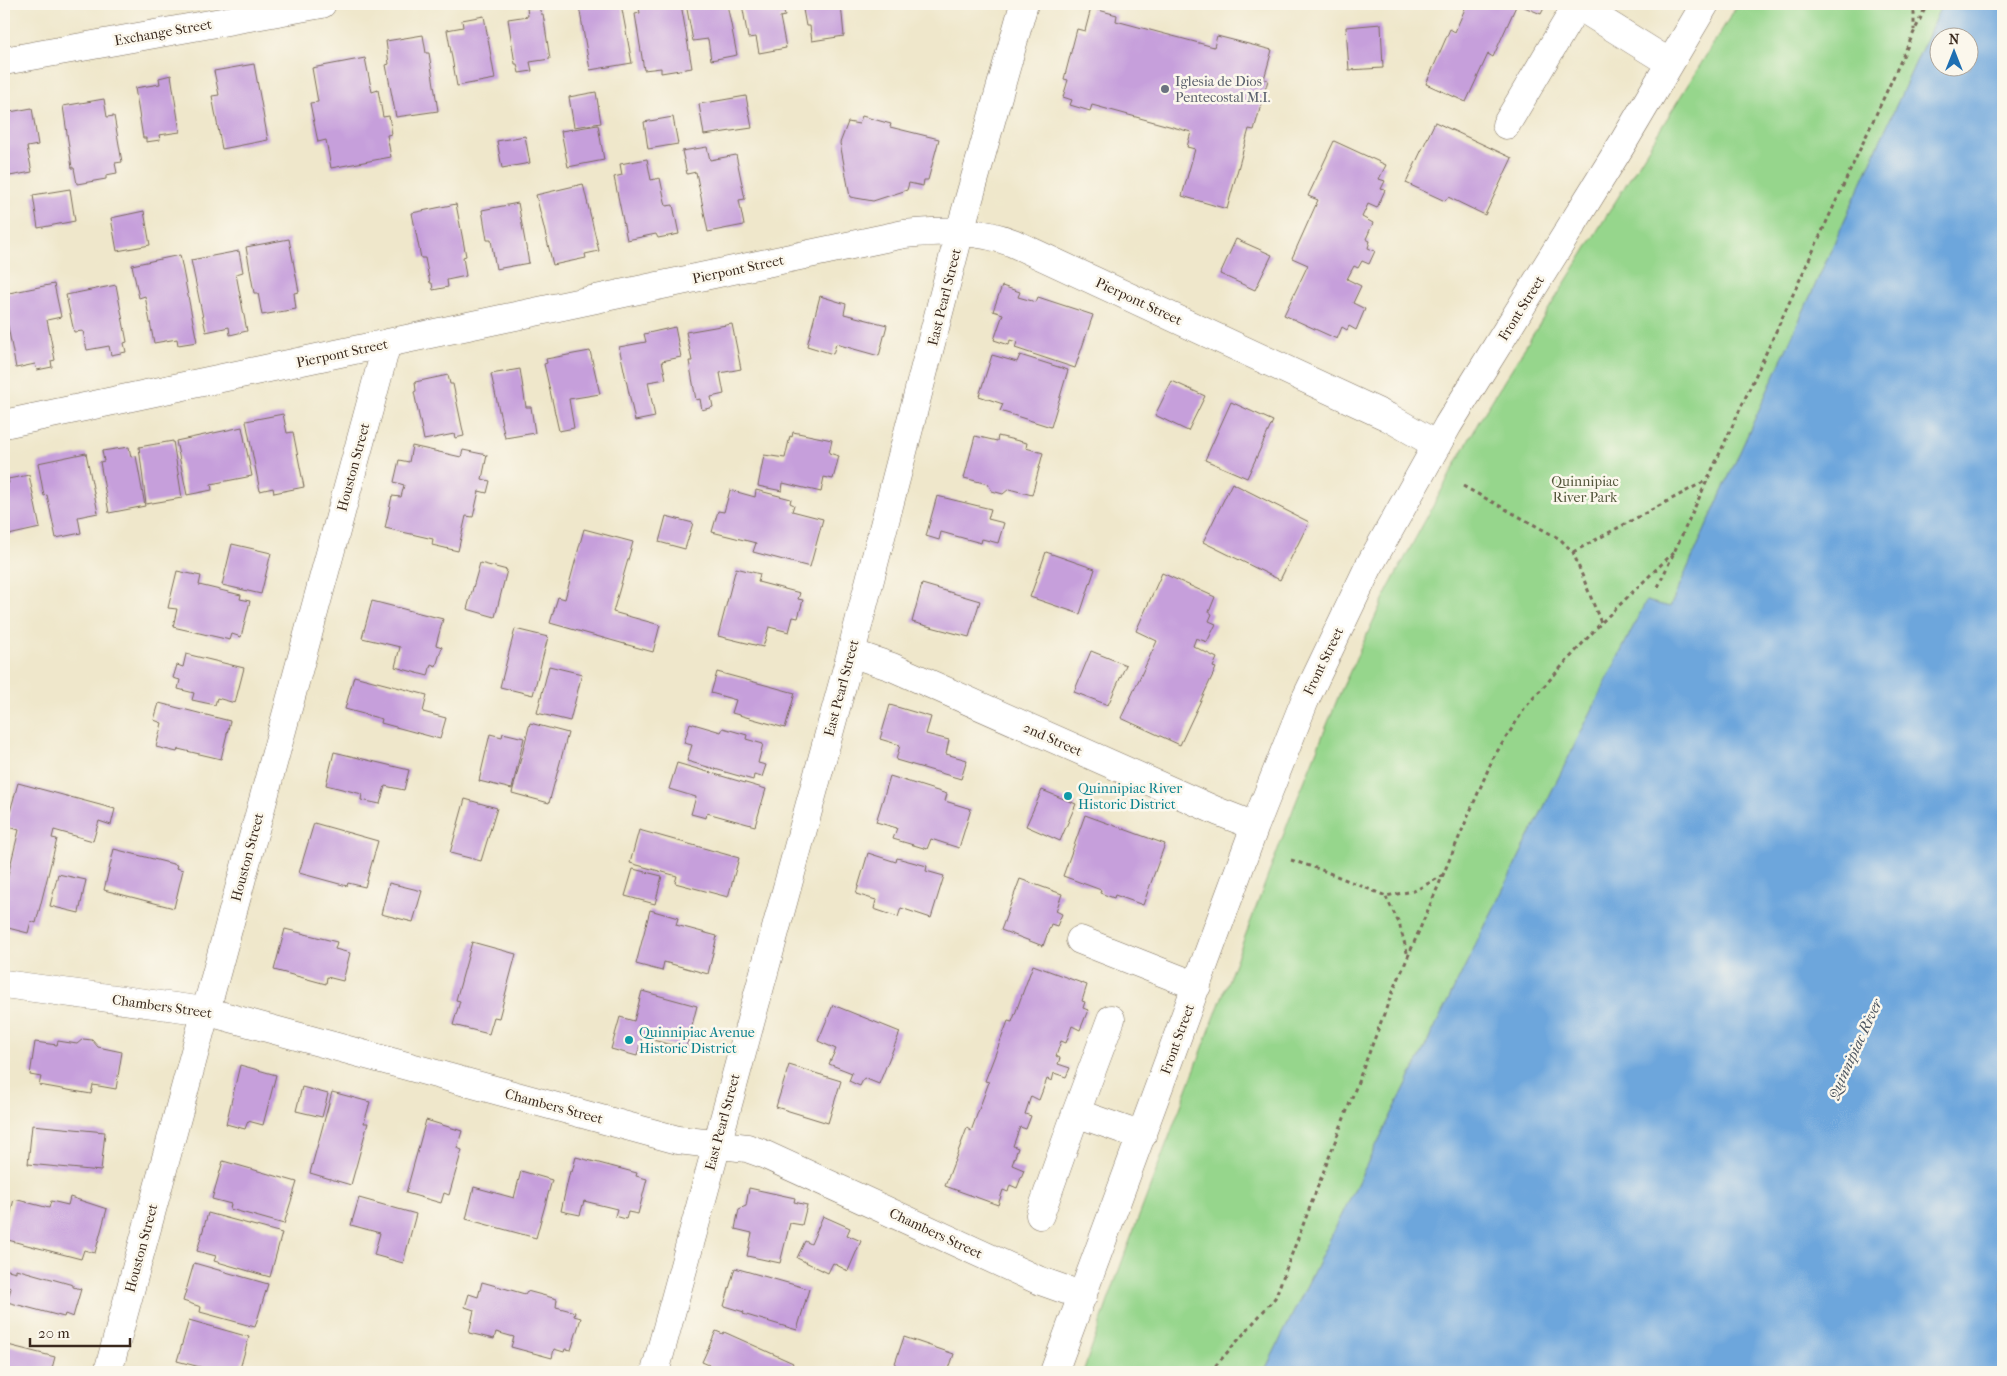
<svg xmlns="http://www.w3.org/2000/svg" width="2007" height="1376" viewBox="0 0 2007 1376" font-family="'IM FELL French Canon',serif">
<rect width="100%" height="100%" fill="#fbf7ec"/>
<filter id="ink" filterUnits="userSpaceOnUse"><feTurbulence type="fractalNoise" baseFrequency=".02" numOctaves="2"/><feDisplacementMap in="SourceGraphic" scale="10" xChannelSelector="R" yChannelSelector="G"/><feConvolveMatrix kernelMatrix="1 2 1 2 8 2 1 2 1" color-interpolation-filters="sRGB"/></filter>
<filter id="wash" filterUnits="userSpaceOnUse"><feTurbulence type="fractalNoise" baseFrequency=".0096" numOctaves="4" result="noise"/><feDisplacementMap in="SourceGraphic" scale="20" xChannelSelector="R" yChannelSelector="G"/><feGaussianBlur stdDeviation="1.12" result="paint"/><feColorMatrix in="noise" values="0 0 0 0 0 0 0 0 0 0 0 0 0 0 0 0 0 1.4 0 .05"/><feComposite in="paint" operator="in"/></filter>
<g filter="url(#wash)">
<rect width="100%" height="100%" fill="#efe7cb"/>
<path fill="#96d68c" stroke="#688055" d="M 1738,4 L 1942,4 L 1670,607 L 1646,601 L 1264,1372 L 1083,1372 L 1124,1256 L 1294,807 L 1339,695 L 1388,589 L 1478,423 Z"/>
<path fill="#6da6dc" stroke="#54687d" fill-rule="evenodd" d="M 1942,4 L 2003,4 L 2003,1372 L 1264,1372 L 1646,601 L 1670,607 ZM 1940,38 L 1970,38 L 1970,68 L 1940,68 Z"/>
<g id="blocks">
<path fill="#c69fdb" d="M 589,4 L 621,4 L 632,63 L 590,70 L 579,6 Z
M 638,4 L 681,4 L 692,68 L 661,73 L 661,68 L 644,70 L 635,14 L 640,13 Z
M 686,4 L 727,4 L 737,55 L 711,60 L 708,39 L 693,41 Z
M 742,4 L 782,4 L 785,16 L 780,17 L 786,48 L 759,53 L 756,37 L 748,38 Z
M 802,4 L 841,4 L 844,36 L 812,41 L 810,26 L 806,26 Z
M 1467,4 L 1546,4 L 1541,14 L 1517,4 L 1493,57 L 1488,54 L 1466,102 L 1426,84 L 1450,29 L 1455,32 Z
M 539,7 L 541,14 L 543,14 L 550,59 L 530,62 L 532,71 L 519,73 L 517,64 L 515,64 L 508,19 L 528,16 L 527,8 Z
M 1091,8 L 1117,15 L 1116,21 L 1214,47 L 1217,36 L 1272,50 L 1264,79 L 1268,80 L 1254,130 L 1249,129 L 1227,209 L 1182,196 L 1195,149 L 1187,147 L 1191,132 L 1092,105 L 1090,111 L 1070,105 L 1072,100 L 1063,97 L 1068,80 L 1064,79 L 1077,29 L 1085,31 Z
M 484,16 L 495,79 L 457,86 L 447,30 L 463,27 L 462,20 Z
M 1381,24 L 1383,68 L 1349,70 L 1346,27 Z
M 423,35 L 426,53 L 429,53 L 438,111 L 396,117 L 386,65 L 389,64 L 386,41 Z
M 365,58 L 372,92 L 378,90 L 383,117 L 389,116 L 392,134 L 387,135 L 391,157 L 331,168 L 326,140 L 318,142 L 310,103 L 318,102 L 312,68 Z
M 254,64 L 268,140 L 222,149 L 212,96 L 219,95 L 214,71 Z
M 171,75 L 180,132 L 159,135 L 160,140 L 146,142 L 146,138 L 143,138 L 135,88 L 160,84 L 159,78 Z
M 596,92 L 601,123 L 574,127 L 569,97 Z
M 746,96 L 752,128 L 704,135 L 699,104 Z
M 104,99 L 107,117 L 114,116 L 122,162 L 115,163 L 117,173 L 106,175 L 106,179 L 77,184 L 74,168 L 72,168 L 63,106 Z
M 32,108 L 38,145 L 27,147 L 32,172 L 4,177 L 4,113 Z
M 862,116 L 891,124 L 890,127 L 939,139 L 928,180 L 924,180 L 923,186 L 909,183 L 907,190 L 873,201 L 850,197 L 840,143 L 848,122 L 859,124 Z
M 673,117 L 678,144 L 648,149 L 644,122 Z
M 1435,122 L 1512,158 L 1485,215 L 1448,197 L 1445,201 L 1406,183 Z
M 598,125 L 604,160 L 568,167 L 561,131 Z
M 525,136 L 530,163 L 502,168 L 497,141 Z
M 1334,141 L 1386,165 L 1379,179 L 1385,181 L 1381,189 L 1385,190 L 1377,208 L 1368,204 L 1362,217 L 1373,223 L 1366,239 L 1370,241 L 1368,248 L 1375,251 L 1369,264 L 1362,261 L 1358,268 L 1354,266 L 1347,279 L 1361,286 L 1353,303 L 1365,309 L 1356,330 L 1349,326 L 1347,330 L 1342,327 L 1337,339 L 1284,315 L 1308,265 L 1292,258 L 1318,200 L 1308,196 Z
M 707,147 L 710,160 L 736,155 L 745,199 L 739,200 L 744,225 L 708,232 L 696,172 L 687,174 L 682,151 Z
M 647,159 L 651,180 L 660,178 L 666,206 L 673,205 L 679,234 L 658,238 L 656,234 L 627,240 L 614,177 L 622,175 L 620,164 Z
M 583,184 L 599,251 L 585,254 L 586,258 L 553,265 L 536,195 Z
M 70,189 L 75,221 L 38,228 L 33,195 Z
M 518,203 L 529,263 L 496,269 L 491,240 L 487,240 L 482,210 Z
M 456,204 L 466,256 L 463,257 L 466,276 L 447,280 L 448,287 L 433,290 L 432,283 L 430,283 L 425,258 L 421,258 L 412,213 Z
M 144,211 L 150,245 L 117,251 L 111,218 Z
M 289,239 L 299,292 L 294,293 L 296,309 L 262,315 L 258,293 L 254,293 L 246,247 Z
M 1236,239 L 1272,255 L 1255,290 L 1220,274 Z
M 239,251 L 243,272 L 236,274 L 247,331 L 230,335 L 229,327 L 206,332 L 191,260 Z
M 180,255 L 197,342 L 178,345 L 177,339 L 154,343 L 145,296 L 139,298 L 132,265 Z
M 54,284 L 61,317 L 47,320 L 55,360 L 51,361 L 52,367 L 37,370 L 35,364 L 16,368 L 4,306 L 4,294 Z
M 116,285 L 127,342 L 124,343 L 126,352 L 111,355 L 109,346 L 87,350 L 83,331 L 74,332 L 66,295 Z
M 1002,286 L 1020,292 L 1018,297 L 1036,302 L 1038,297 L 1093,315 L 1075,368 L 1015,348 L 1017,342 L 1010,340 L 1009,345 L 994,340 L 1003,314 L 993,311 Z
M 820,296 L 846,304 L 844,314 L 887,325 L 879,356 L 836,344 L 833,354 L 807,346 Z
M 732,324 L 741,369 L 720,373 L 724,394 L 711,397 L 713,407 L 702,410 L 700,399 L 696,400 L 689,361 L 692,361 L 686,332 Z
M 675,327 L 681,357 L 662,361 L 666,379 L 648,382 L 655,417 L 635,421 L 619,347 L 646,342 L 644,334 Z
M 590,351 L 600,394 L 569,399 L 574,428 L 559,431 L 544,364 L 547,363 L 546,359 Z
M 992,355 L 1017,362 L 1020,355 L 1068,370 L 1051,427 L 1000,411 L 1003,404 L 979,396 Z
M 520,369 L 526,407 L 531,407 L 535,433 L 505,438 L 491,374 Z
M 448,375 L 450,384 L 453,384 L 464,436 L 455,438 L 454,434 L 424,440 L 414,392 L 416,391 L 415,382 Z
M 1172,381 L 1205,396 L 1188,431 L 1155,415 Z
M 1231,402 L 1273,421 L 1247,478 L 1205,460 Z
M 283,414 L 287,433 L 293,432 L 304,487 L 274,493 L 273,488 L 260,491 L 246,421 Z
M 242,427 L 252,476 L 211,484 L 212,490 L 187,495 L 176,441 Z
M 793,432 L 832,440 L 829,453 L 839,456 L 833,479 L 824,477 L 821,492 L 783,483 L 782,491 L 758,486 L 764,455 L 785,458 L 790,436 L 792,437 Z
M 975,436 L 997,441 L 998,436 L 1027,443 L 1026,448 L 1043,453 L 1032,495 L 1009,489 L 1003,494 L 992,491 L 988,484 L 964,478 Z
M 173,441 L 182,498 L 146,504 L 139,447 Z
M 412,446 L 461,457 L 463,450 L 487,455 L 482,479 L 490,481 L 487,493 L 479,491 L 473,517 L 466,516 L 458,551 L 432,545 L 433,539 L 385,528 L 392,496 L 401,497 L 404,485 L 394,482 L 399,460 L 409,462 Z
M 129,447 L 131,457 L 136,456 L 145,506 L 109,513 L 100,462 L 104,461 L 102,451 Z
M 86,453 L 98,513 L 78,517 L 81,533 L 56,538 L 47,495 L 44,496 L 38,463 Z
M 29,475 L 40,528 L 4,536 L 4,484 L 9,483 L 8,479 Z
M 1232,483 L 1309,522 L 1280,580 L 1203,542 Z
M 730,490 L 755,497 L 756,490 L 791,499 L 790,503 L 794,505 L 792,511 L 823,519 L 810,567 L 753,552 L 756,543 L 712,532 L 718,511 L 724,512 Z
M 937,496 L 991,509 L 988,519 L 1004,523 L 998,543 L 982,539 L 981,543 L 941,532 L 939,540 L 926,536 Z
M 666,516 L 693,523 L 685,549 L 659,542 Z
M 584,529 L 633,542 L 613,612 L 660,625 L 653,652 L 550,623 L 558,597 L 565,599 Z
M 232,544 L 271,553 L 261,594 L 222,585 Z
M 1046,552 L 1095,569 L 1080,614 L 1030,597 Z
M 480,563 L 507,570 L 495,617 L 467,609 Z
M 736,568 L 760,574 L 758,582 L 800,593 L 798,599 L 803,600 L 798,618 L 793,617 L 789,632 L 769,627 L 763,647 L 718,636 Z
M 177,571 L 201,576 L 199,585 L 241,595 L 240,599 L 250,601 L 241,637 L 232,634 L 230,640 L 173,627 L 177,609 L 168,608 Z
M 1162,573 L 1215,597 L 1209,612 L 1212,614 L 1209,621 L 1216,624 L 1207,642 L 1196,638 L 1193,646 L 1217,658 L 1213,667 L 1216,668 L 1180,745 L 1121,718 L 1157,641 L 1136,631 Z
M 922,584 L 980,601 L 969,637 L 912,622 Z
M 372,601 L 443,619 L 436,645 L 442,647 L 436,666 L 431,664 L 428,676 L 395,667 L 400,647 L 362,638 Z
M 515,629 L 548,637 L 533,695 L 500,687 Z
M 1091,651 L 1126,665 L 1108,705 L 1074,692 Z
M 186,654 L 244,668 L 235,703 L 217,698 L 215,705 L 192,700 L 194,693 L 178,689 L 180,680 L 173,678 L 177,665 L 183,667 Z
M 549,666 L 582,674 L 570,721 L 537,713 Z
M 717,672 L 795,693 L 785,728 L 732,713 L 736,700 L 711,693 Z
M 354,676 L 427,695 L 423,712 L 446,718 L 440,739 L 381,723 L 382,719 L 345,709 Z
M 159,703 L 230,721 L 221,759 L 178,749 L 177,752 L 156,747 L 162,723 L 154,720 Z
M 890,705 L 931,717 L 926,734 L 949,740 L 946,754 L 967,760 L 961,779 L 896,760 L 900,745 L 880,739 Z
M 530,723 L 568,733 L 549,803 L 512,793 Z
M 690,723 L 721,732 L 723,728 L 747,735 L 746,739 L 763,744 L 758,763 L 766,765 L 762,777 L 754,775 L 753,780 L 687,761 L 692,745 L 684,743 Z
M 503,733 L 524,738 L 512,789 L 479,781 L 490,734 L 502,737 Z
M 334,752 L 409,770 L 404,790 L 385,786 L 380,804 L 361,800 L 362,794 L 326,785 Z
M 677,763 L 766,789 L 755,826 L 707,813 L 706,818 L 691,814 L 696,797 L 669,789 Z
M 890,776 L 947,794 L 945,801 L 971,809 L 959,848 L 931,839 L 927,849 L 893,839 L 897,828 L 876,822 Z
M 18,783 L 115,809 L 111,825 L 99,821 L 93,841 L 54,830 L 52,838 L 57,839 L 36,923 L 31,921 L 28,933 L 4,927 L 4,891 L 19,830 L 6,826 Z
M 1042,790 L 1076,804 L 1060,841 L 1026,826 Z
M 465,799 L 497,808 L 481,861 L 450,853 Z
M 1085,815 L 1165,844 L 1143,905 L 1115,895 L 1114,898 L 1100,893 L 1101,890 L 1063,876 Z
M 314,823 L 378,841 L 365,887 L 348,883 L 347,886 L 299,873 Z
M 639,830 L 739,858 L 728,897 L 675,883 L 677,876 L 630,863 Z
M 114,849 L 177,865 L 176,868 L 183,870 L 174,908 L 104,890 Z
M 868,853 L 896,862 L 897,858 L 927,866 L 926,871 L 944,876 L 931,918 L 901,908 L 898,917 L 874,909 L 876,900 L 856,894 Z
M 633,869 L 662,876 L 655,904 L 625,896 Z
M 58,874 L 86,880 L 79,913 L 50,906 Z
M 1020,879 L 1062,894 L 1056,911 L 1062,914 L 1057,926 L 1051,924 L 1043,946 L 1001,930 Z
M 389,883 L 422,891 L 413,922 L 381,914 Z
M 650,910 L 678,918 L 676,925 L 717,936 L 708,974 L 664,962 L 662,971 L 636,964 Z
M 285,929 L 337,942 L 335,949 L 350,953 L 343,981 L 327,977 L 326,984 L 274,970 Z
M 472,942 L 516,954 L 499,1018 L 494,1017 L 489,1034 L 453,1025 L 460,1001 L 456,1000 Z
M 1033,965 L 1087,985 L 1082,1001 L 1085,1002 L 1083,1008 L 1088,1010 L 1080,1030 L 1072,1026 L 1066,1043 L 1061,1041 L 1056,1056 L 1060,1058 L 1058,1064 L 1070,1068 L 1066,1077 L 1054,1073 L 1052,1081 L 1047,1079 L 1039,1100 L 1031,1096 L 1025,1114 L 1031,1116 L 1026,1129 L 1020,1127 L 1013,1146 L 1018,1148 L 1012,1165 L 1024,1170 L 1017,1188 L 1010,1185 L 1008,1192 L 1003,1190 L 998,1205 L 945,1186 L 967,1128 L 971,1131 L 989,1082 L 985,1081 L 1008,1021 L 1012,1022 Z
M 642,991 L 697,1006 L 686,1049 L 642,1037 L 637,1056 L 611,1049 L 620,1017 L 634,1021 Z
M 833,1005 L 900,1032 L 879,1084 L 864,1078 L 860,1086 L 849,1081 L 852,1073 L 829,1064 L 836,1049 L 818,1041 Z
M 83,1039 L 92,1040 L 98,1047 L 122,1052 L 116,1089 L 93,1085 L 91,1094 L 39,1085 L 41,1077 L 30,1075 L 35,1042 L 57,1045 L 58,1041 L 77,1044 Z
M 240,1065 L 276,1075 L 263,1125 L 248,1121 L 245,1129 L 226,1124 Z
M 789,1065 L 841,1081 L 828,1123 L 776,1107 Z
M 302,1087 L 328,1094 L 322,1117 L 296,1111 Z
M 332,1092 L 370,1102 L 364,1123 L 368,1123 L 351,1185 L 310,1173 Z
M 426,1120 L 462,1131 L 457,1148 L 462,1150 L 449,1195 L 444,1193 L 441,1203 L 406,1193 Z
M 32,1125 L 105,1132 L 101,1171 L 28,1164 Z
M 576,1157 L 637,1173 L 636,1176 L 647,1179 L 638,1214 L 628,1212 L 626,1219 L 615,1216 L 617,1209 L 584,1201 L 580,1215 L 561,1211 L 570,1171 L 572,1172 Z
M 223,1161 L 297,1182 L 284,1224 L 230,1209 L 231,1204 L 212,1199 Z
M 521,1171 L 552,1180 L 536,1238 L 466,1219 L 474,1187 L 514,1198 Z
M 749,1188 L 795,1198 L 794,1202 L 807,1205 L 802,1225 L 790,1223 L 780,1263 L 747,1256 L 752,1233 L 735,1229 L 739,1209 L 746,1206 Z
M 70,1197 L 107,1209 L 95,1253 L 84,1250 L 81,1259 L 4,1239 L 14,1199 L 49,1208 L 51,1201 L 68,1205 Z
M 359,1198 L 416,1214 L 403,1263 L 374,1255 L 380,1233 L 351,1225 Z
M 208,1213 L 282,1233 L 270,1277 L 214,1261 L 216,1256 L 197,1251 Z
M 823,1216 L 850,1228 L 847,1235 L 861,1241 L 848,1271 L 833,1263 L 828,1273 L 797,1258 L 805,1241 L 811,1244 Z
M 194,1263 L 268,1284 L 255,1327 L 200,1312 L 201,1307 L 183,1301 Z
M 735,1268 L 809,1289 L 797,1330 L 743,1314 L 744,1312 L 724,1306 Z
M 4,1269 L 16,1272 L 16,1269 L 73,1285 L 73,1287 L 81,1289 L 73,1317 L 65,1314 L 64,1317 L 7,1302 L 11,1288 L 4,1286 Z
M 482,1282 L 525,1294 L 527,1291 L 557,1299 L 556,1307 L 575,1312 L 574,1316 L 581,1318 L 571,1350 L 565,1349 L 564,1352 L 554,1349 L 552,1358 L 511,1347 L 514,1337 L 496,1332 L 494,1339 L 469,1333 L 474,1310 L 465,1307 L 469,1294 L 478,1297 Z
M 189,1320 L 249,1337 L 239,1372 L 219,1372 L 177,1361 Z
M 716,1331 L 723,1334 L 724,1332 L 793,1363 L 789,1372 L 719,1372 L 708,1367 L 709,1365 L 702,1362 Z
M 904,1337 L 954,1354 L 948,1372 L 892,1372 Z
M 4,1344 L 55,1357 L 51,1372 L 4,1372 Z"/>
</g>
</g>
<g filter="url(#ink)">
<use href="#blocks" fill-opacity="0" stroke="#7a6c5b" stroke-width="1"/>
<g fill="none" stroke-linecap="round" stroke-linejoin="round">
<defs>
<path id="minor" d="M 4,61 L 322,4
M 1506,125 L 1577,5 L 1670,63
M 4,424 L 904,234 C 941,230 978,229 1013,243 L 1388,417 L 1437,445
M 851,653 L 892,667 L 1219,812 L 1255,826
M 1080,940 L 1197,986
M 4,984 L 205,1011 L 678,1140 L 747,1148 L 761,1153 L 1038,1280 L 1083,1296
M 1076,1113 L 1142,1136
M 1040,1215 L 1076,1113 L 1111,1019
M 108,1372 L 387,343
M 655,1372 L 851,653 L 960,231 L 1024,4
M 1054,1372 L 1255,826 L 1305,700 L 1368,568 L 1448,425 L 1624,141 L 1705,4"/>
</defs>
<use href="#minor" stroke="#7a6c5b" stroke-width="29"/>
<path stroke="#7a6c5b" stroke-width="3" stroke-dasharray="4 4" stroke-linecap="butt" d="M 1912,4 L 1914,11 L 1914,30
M 1463,486 L 1560,539 L 1573,552 L 1601,623
M 1573,552 L 1707,480
M 1658,587 L 1927,4
M 1291,860 L 1319,869 L 1386,896 L 1414,891 L 1442,876
M 1386,897 L 1399,923 L 1408,956
M 1210,1372 L 1275,1298 L 1389,1001 L 1493,758 L 1527,705 L 1601,623 L 1675,551"/>
<use href="#minor" stroke="#fff" stroke-width="28"/>
</g>
</g>
<circle fill="#6b7280" stroke="#fbf7ec" stroke-width="2" cx="1165" cy="89" r="5"/>
<g fill="#0f9aa8" stroke="#fbf7ec" stroke-width="2">
<circle cx="1068" cy="796" r="5"/>
<circle cx="629" cy="1040" r="5"/>
</g>
<g text-anchor="middle" stroke-width="5" stroke-linejoin="round" paint-order="stroke">
<g font-size="14" fill="#3b2a1e" stroke="#fbf7ec">
<text transform="translate(163 32) rotate(-10)" y="5">Exchange Street</text>
<text transform="translate(738 269) rotate(-12)" y="5">Pierpont Street</text>
<text transform="translate(944 297) rotate(-76)" y="5">East Pearl Street</text>
<text transform="translate(1139 301) rotate(25)" y="5">Pierpont Street</text>
<text transform="translate(1521 308) rotate(-58)" y="5">Front Street</text>
<text transform="translate(342 353) rotate(-12)" y="5">Pierpont Street</text>
<text transform="translate(353 467) rotate(-75)" y="5">Houston Street</text>
<text transform="translate(1323 661) rotate(-64)" y="5">Front Street</text>
<text transform="translate(841 688) rotate(-75)" y="5">East Pearl Street</text>
<text transform="translate(1053 739) rotate(24)" y="5">2nd Street</text>
<text transform="translate(247 857) rotate(-75)" y="5">Houston Street</text>
<text transform="translate(162 1006) rotate(8)" y="5">Chambers Street</text>
<text transform="translate(1177 1039) rotate(-70)" y="5">Front Street</text>
<text transform="translate(554 1106) rotate(15)" y="5">Chambers Street</text>
<text transform="translate(722 1122) rotate(-75)" y="5">East Pearl Street</text>
<text transform="translate(936 1233) rotate(25)" y="5">Chambers Street</text>
<text transform="translate(141 1248) rotate(-75)" y="5">Houston Street</text>
</g>
<g font-size="14" fill="#5b616d" stroke="#fbf7ec" text-anchor="start">
<text x="1175" y="86">Iglesia de Dios<tspan x="1175" dy="16">Pentecostal M.I.</tspan></text>
</g>
<g font-size="14" fill="#52553a" stroke="#fbf7ec">
<text x="1585" y="486">Quinnipiac<tspan x="1585" dy="16">River Park</tspan></text>
</g>
<g font-size="14" fill="#0d838f" stroke="#fbf7ec" text-anchor="start">
<text x="1078" y="793">Quinnipiac River<tspan x="1078" dy="16">Historic District</tspan></text>
<text x="639" y="1037">Quinnipiac Avenue<tspan x="639" dy="16">Historic District</tspan></text>
</g>
<g font-size="15" font-style="italic" fill="#4c5560" stroke="#fbf7ec">
<text transform="translate(1855 1049) rotate(-65)" y="5">Quinnipiac River</text>
</g>
</g>
<rect width="2007" height="1376" fill="none" stroke="#fbf7ec" stroke-width="20"/>
<g transform="translate(1954 52)"><circle r="24" fill="#fbf7ec" stroke="#aea59a"/>
<path d="M0-4L9 19L0 12L-9 19Z" fill="#1f6fb2"/>
<text y="-8" font-size="14" font-weight="bold" text-anchor="middle" fill="#3b2a1e">N</text>
</g>
<path d="M30 1338v8h100v-8" fill="none" stroke="#3b2a1e" stroke-width="2.5"/>
<text x="38" y="1338" font-size="15" fill="#3b2a1e" stroke="#fbf7ec" stroke-width="4" paint-order="stroke">20 m</text>
</svg>
